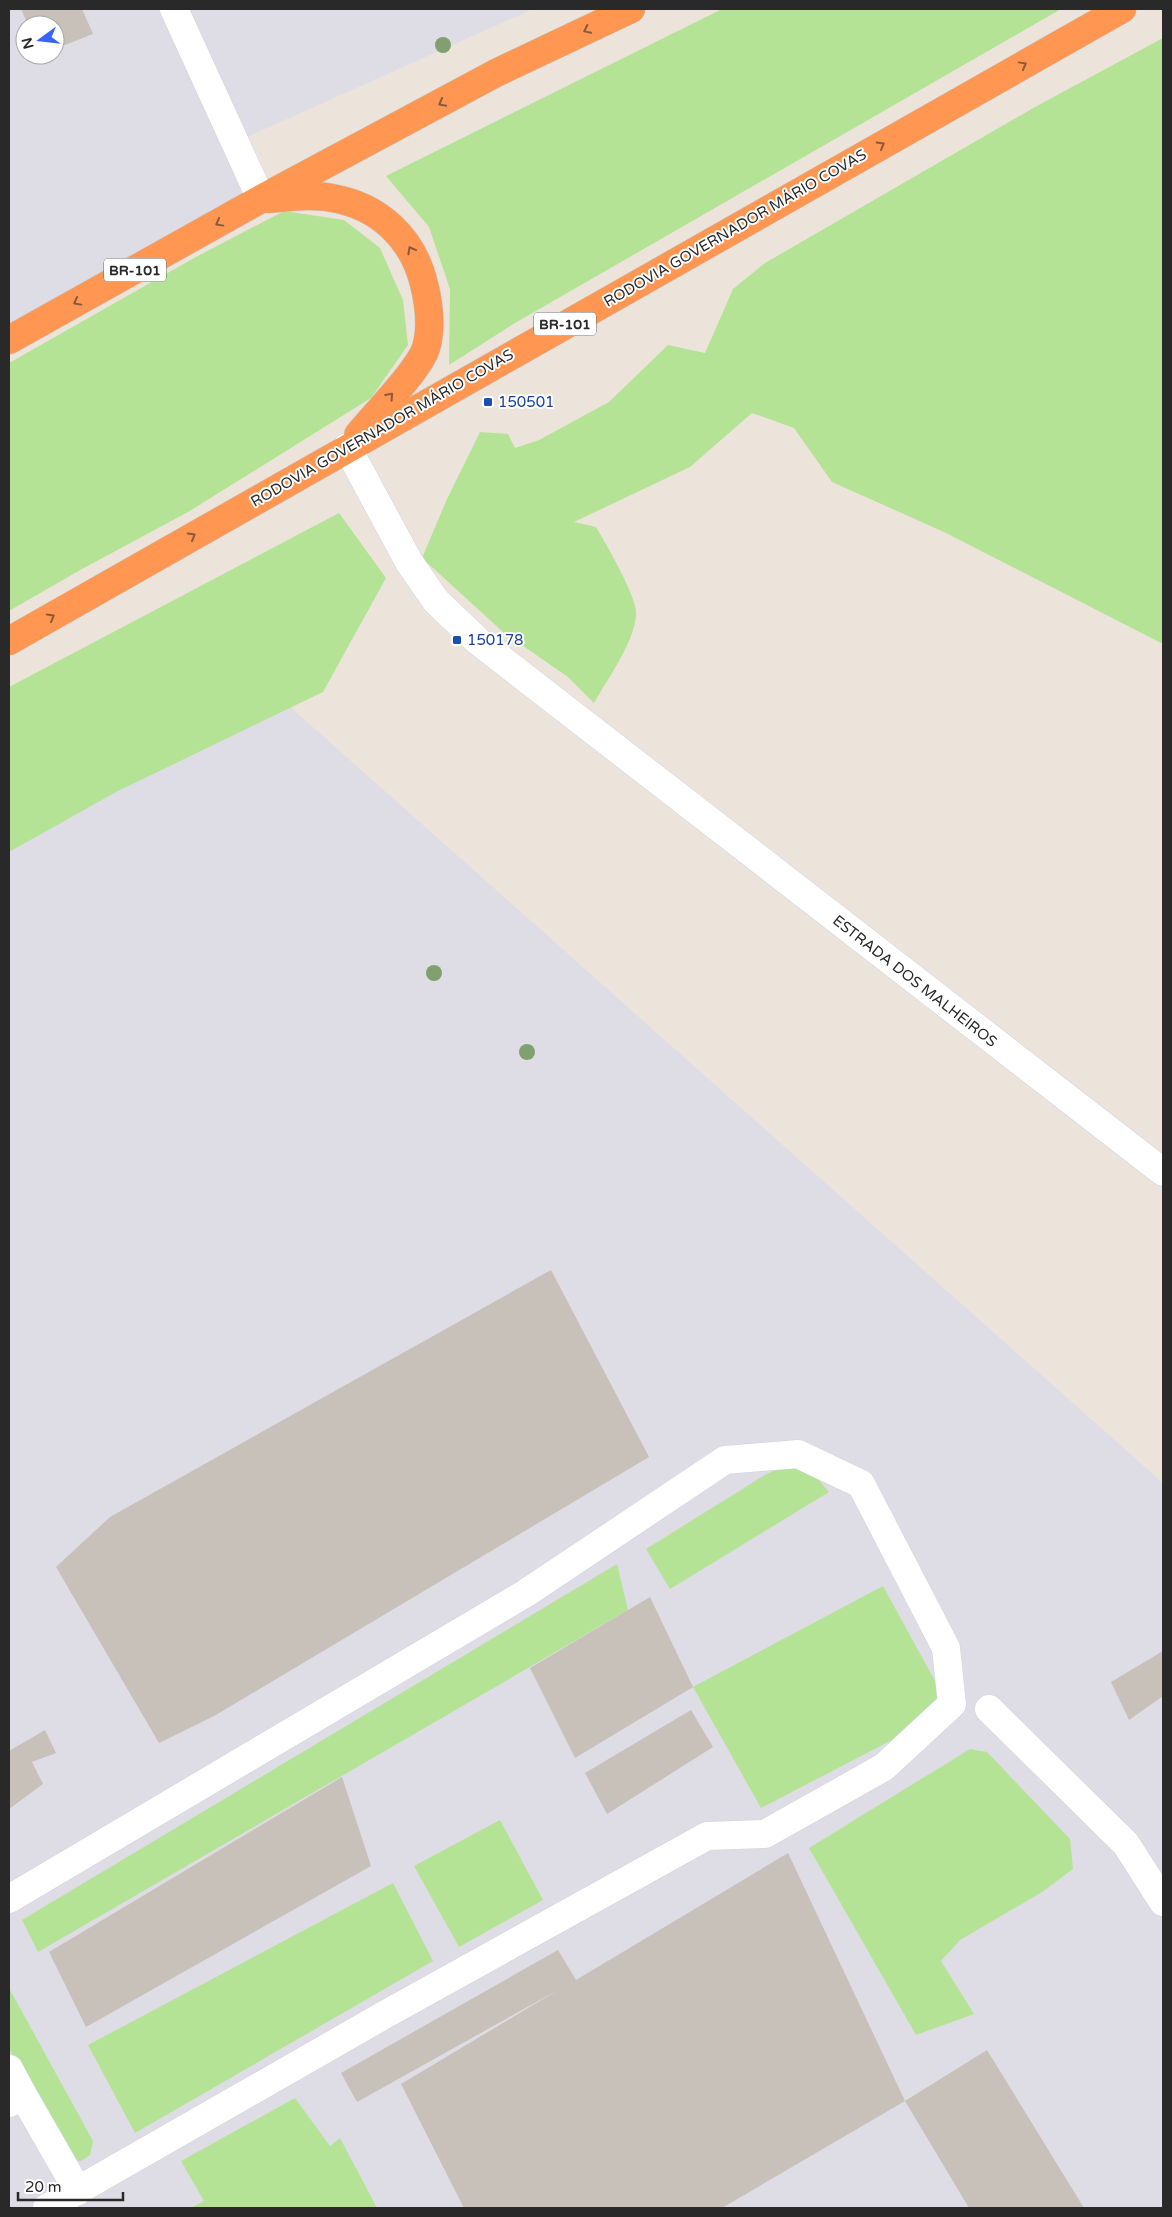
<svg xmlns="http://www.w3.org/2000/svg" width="1172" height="2217" viewBox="0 0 1172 2217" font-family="'Varela Round',sans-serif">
<rect width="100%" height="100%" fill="#ece4db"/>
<path fill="#dedce4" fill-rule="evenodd" d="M 9,9 L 164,9 L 244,198 L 9,332 ZM 25,25 L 55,25 L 55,55 L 25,55 Z
M 190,9 L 533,9 L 247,137 Z
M 215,640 L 1163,1483 L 1163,2208 L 9,2208 L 9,755 Z"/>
<path fill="#b4e396" d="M 722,9 L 1061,9 L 515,323 L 449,365 L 450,289 L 429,227 L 386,176 Z
M 1163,38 L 1163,642 L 1161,643 L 944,532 L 832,482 L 794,428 L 752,413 L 690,467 L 574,522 L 596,527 C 606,544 638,598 636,615 C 635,641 607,680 594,703 L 568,677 L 503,632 L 422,558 L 447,499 L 480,432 L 508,434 L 515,448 L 539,440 L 609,402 L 668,345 L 705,353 L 733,289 L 765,263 L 1035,107 Z
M 284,211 L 344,220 L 380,248 L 403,300 L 408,345 L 371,398 L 188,512 L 82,569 L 9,611 L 9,363 L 194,258 Z
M 339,513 L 386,578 L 323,692 L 116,792 L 9,852 L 9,687 Z
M 787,1464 L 812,1472 L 829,1492 L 670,1589 L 646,1549 L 765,1475 Z
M 617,1564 L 628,1610 L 38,1952 L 22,1920 Z
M 883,1586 L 935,1681 L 940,1715 L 761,1808 L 693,1687 Z
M 970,1749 L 987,1752 L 1070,1839 L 1073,1869 L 1042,1892 L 960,1940 L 941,1961 L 974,2014 L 916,2035 L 809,1848 Z
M 500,1820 L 543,1900 L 459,1947 L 414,1866 Z
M 393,1883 L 433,1961 L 135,2133 L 88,2045 Z
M 9,1988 L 93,2141 L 90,2155 L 81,2161 L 67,2159 L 9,2048 Z
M 295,2098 L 330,2146 L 340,2138 L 377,2208 L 191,2208 L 204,2201 L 181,2161 Z"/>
<path fill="#c7c1ba" d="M 21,9 L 82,9 L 93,34 L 55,49 L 55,25 L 28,25 Z
M 551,1270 L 649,1457 L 214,1716 L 159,1743 L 56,1567 L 110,1517 Z
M 650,1597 L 693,1687 L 575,1758 L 530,1668 Z
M 1163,1651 L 1163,1696 L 1129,1720 L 1111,1682 Z
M 691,1710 L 713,1747 L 607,1814 L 585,1773 Z
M 45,1730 L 56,1753 L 32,1762 L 43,1784 L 9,1809 L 9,1751 Z
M 342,1777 L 371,1866 L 86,2027 L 49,1952 Z
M 788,1853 L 905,2101 L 722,2208 L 464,2208 L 401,2084 L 558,1990 L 357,2102 L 341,2073 L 558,1950 L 576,1980 Z
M 987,2050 L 1084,2208 L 969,2208 L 905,2101 Z"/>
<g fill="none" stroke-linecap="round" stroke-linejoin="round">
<defs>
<path id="minor" d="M 174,9 L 261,199
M 347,447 L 409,562 L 436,601 L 479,642 L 1163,1172
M 989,1709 L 1126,1844 L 1163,1902
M 9,1899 L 526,1593 L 725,1460 L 798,1454 L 861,1484 L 946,1648 L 952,1704 L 884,1767 L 765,1834 L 707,1836 L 386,2014 L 47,2208
M 9,2069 L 23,2095 L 9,2103
M 23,2095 L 78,2191"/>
<path id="highway" d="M 268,199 C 288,197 312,194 332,198 C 379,206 413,238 424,284 C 429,304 432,327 426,348 C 419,370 375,414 358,435
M 9,340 L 261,199 L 496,73 L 631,9
M 9,641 L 1122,9"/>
</defs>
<use href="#minor" stroke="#d0d4e2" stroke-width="29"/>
<use href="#highway" stroke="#c7c7c7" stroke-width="29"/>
<use href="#minor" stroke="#fff" stroke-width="28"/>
<use href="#highway" stroke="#ff9652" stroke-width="28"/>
</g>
<g fill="#829f70">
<circle cx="443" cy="45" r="8"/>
<circle cx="434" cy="973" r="8"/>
<circle cx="527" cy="1052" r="8"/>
</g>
<defs><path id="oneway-chevron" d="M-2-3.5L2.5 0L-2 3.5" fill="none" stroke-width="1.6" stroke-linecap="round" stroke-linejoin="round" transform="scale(1.25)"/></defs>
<g stroke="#895a3b">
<use href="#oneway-chevron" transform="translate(587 30) rotate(154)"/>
<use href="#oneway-chevron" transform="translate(1023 65) rotate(-29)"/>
<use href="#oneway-chevron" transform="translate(442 103) rotate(152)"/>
<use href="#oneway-chevron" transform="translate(881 145) rotate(-30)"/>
<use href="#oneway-chevron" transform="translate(219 223) rotate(151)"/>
<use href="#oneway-chevron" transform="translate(411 250) rotate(-119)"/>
<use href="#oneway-chevron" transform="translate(77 302) rotate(151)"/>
<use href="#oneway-chevron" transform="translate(390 396) rotate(-48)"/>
<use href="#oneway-chevron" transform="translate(192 536) rotate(-30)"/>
<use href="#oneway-chevron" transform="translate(51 617) rotate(-30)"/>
</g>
<g fill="#1a4fb4" stroke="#fff" stroke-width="2">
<rect x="483" y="397" width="10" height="10" rx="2.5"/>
<rect x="452" y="635" width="10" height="10" rx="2.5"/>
</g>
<g text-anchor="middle" stroke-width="4" stroke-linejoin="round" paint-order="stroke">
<g fill="#fff" stroke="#696969" stroke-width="1">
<rect x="104" y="258.5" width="62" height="23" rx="4"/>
<rect x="534" y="312.5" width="62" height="23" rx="4"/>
</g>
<g font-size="14" font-weight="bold" fill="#292929">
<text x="135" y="275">BR-101</text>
<text x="565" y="329">BR-101</text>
</g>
<g font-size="15" fill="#292929" stroke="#fff">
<text transform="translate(735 228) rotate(-30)" y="5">RODOVIA GOVERNADOR MÁRIO COVAS</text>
<text transform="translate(382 428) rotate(-30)" y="5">RODOVIA GOVERNADOR MÁRIO COVAS</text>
<text transform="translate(915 981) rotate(38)" y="5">ESTRADA DOS MALHEIROS</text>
</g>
<g font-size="15" fill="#164399" stroke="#fff" text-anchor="start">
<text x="498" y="407">150501</text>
<text x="467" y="645">150178</text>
</g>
</g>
<rect width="1172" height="2217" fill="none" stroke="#292929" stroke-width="20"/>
<g transform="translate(40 40) rotate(255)"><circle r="24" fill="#ffffff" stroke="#a9a9a9"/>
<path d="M0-4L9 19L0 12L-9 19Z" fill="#3864fc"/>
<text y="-8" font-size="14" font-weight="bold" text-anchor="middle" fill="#292929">N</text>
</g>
<path d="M18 2192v8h105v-8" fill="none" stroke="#292929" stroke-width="2.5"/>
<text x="25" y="2192" font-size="15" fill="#292929" stroke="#ffffff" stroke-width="4" paint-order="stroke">20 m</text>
</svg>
